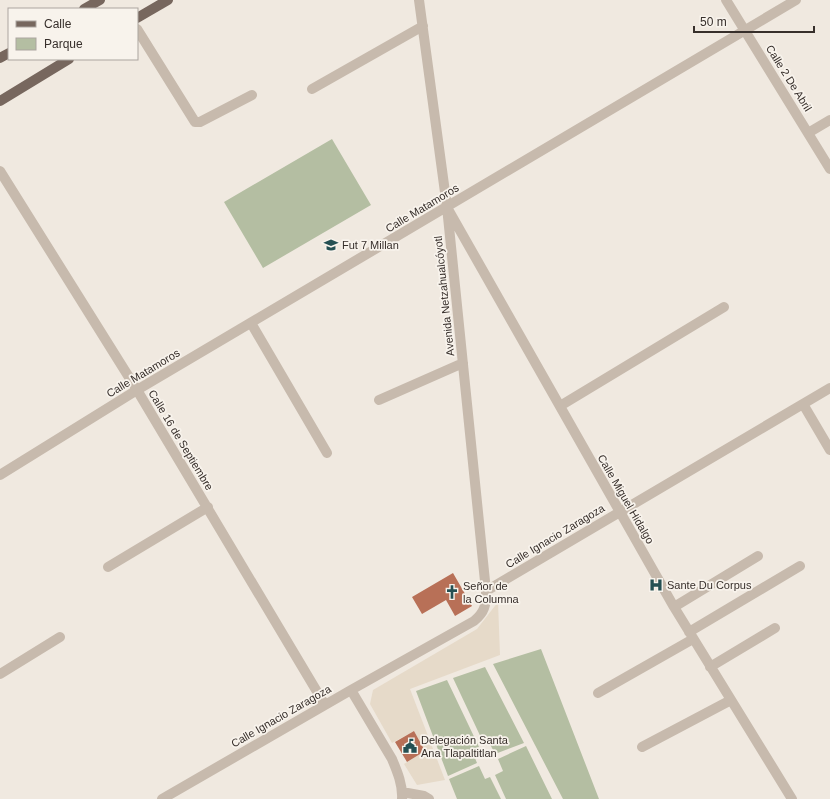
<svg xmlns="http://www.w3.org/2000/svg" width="830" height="799" viewBox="0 0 830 799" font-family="Arial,sans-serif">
<rect width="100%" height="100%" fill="#f0e9e0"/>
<path fill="#b4bea2" d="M 332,139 L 371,205 L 263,268 L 224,202 Z
M 541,649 L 599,799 L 563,799 L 493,664 Z
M 485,667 L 524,743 L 495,754 L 489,742 L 484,744 L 453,678 Z
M 447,680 L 479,747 L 472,751 L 477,763 L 448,776 L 416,691 Z
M 526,746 L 552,799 L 506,799 L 495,775 L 503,771 L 498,759 Z
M 479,766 L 485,779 L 490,777 L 501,799 L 457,799 L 449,779 Z"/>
<path fill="#e6dac9" d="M 498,602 L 500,655 L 410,689 L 445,780 L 417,785 L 404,764 L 425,751 L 414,731 L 392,743 L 370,704 L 373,690 L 477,629 Z"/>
<path fill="#b87057" d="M 453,573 L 472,606 L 455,616 L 446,600 L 422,614 L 412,597 Z
M 414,731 L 425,751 L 407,762 L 395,742 Z"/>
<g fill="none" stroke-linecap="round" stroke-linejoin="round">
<path stroke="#c7baad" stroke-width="10" d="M 726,0 L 830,169
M 137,29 L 195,122 L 200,122 L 252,95
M 312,89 L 423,26
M 808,133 L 830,120
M 0,171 L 137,390 L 325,705
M 449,211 L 674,607 L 792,799
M 251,323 L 327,453
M 379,400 L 463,363
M 803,404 L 830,450
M 560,406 L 724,307
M 0,475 L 137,390 L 796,0
M 108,567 L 208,507
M 486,591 L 830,388
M 674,607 L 758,556
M 689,632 L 800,566
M 710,667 L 775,628
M 0,674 L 60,637
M 351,690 L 392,759 C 397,771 403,785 402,799
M 598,693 L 693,639
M 642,747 L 731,700
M 402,792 L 424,796 L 429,799
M 162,799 L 351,690 L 474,621 C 485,612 486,605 486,591 L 447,207 L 419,0"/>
<path stroke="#77675e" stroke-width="10" d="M 84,9 L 100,0
M 137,18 L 168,0
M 0,58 L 9,53
M 0,101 L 69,59"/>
</g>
<defs>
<symbol id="school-bare" viewBox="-9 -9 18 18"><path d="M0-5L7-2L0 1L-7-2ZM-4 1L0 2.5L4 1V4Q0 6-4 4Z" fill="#255053" stroke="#f8f3ec" stroke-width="2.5" paint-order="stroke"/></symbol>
<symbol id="hospital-bare" viewBox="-9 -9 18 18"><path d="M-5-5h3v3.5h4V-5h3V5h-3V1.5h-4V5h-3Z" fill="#255053" stroke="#f8f3ec" stroke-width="2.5" paint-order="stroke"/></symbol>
<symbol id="church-bare" viewBox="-9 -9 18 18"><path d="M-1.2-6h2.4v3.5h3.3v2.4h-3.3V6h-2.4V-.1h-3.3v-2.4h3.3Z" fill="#255053" stroke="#f8f3ec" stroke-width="2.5" paint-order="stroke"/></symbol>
<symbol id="civic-bare" viewBox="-9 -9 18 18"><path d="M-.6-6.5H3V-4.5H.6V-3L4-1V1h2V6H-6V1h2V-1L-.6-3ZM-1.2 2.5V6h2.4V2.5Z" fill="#255053" stroke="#f8f3ec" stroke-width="2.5" paint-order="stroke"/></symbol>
</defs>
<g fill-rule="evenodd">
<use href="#school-bare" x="321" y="235" width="20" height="20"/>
<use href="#hospital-bare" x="646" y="575" width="20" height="20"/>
<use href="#church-bare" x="442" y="582" width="20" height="20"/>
<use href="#civic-bare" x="400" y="736" width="20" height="20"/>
</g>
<g text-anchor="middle" stroke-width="3.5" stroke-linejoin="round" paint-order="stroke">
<g font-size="11" fill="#372f2b" stroke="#f8f3ec">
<text transform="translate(789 78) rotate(58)" y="4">Calle 2 De Abril</text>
<text transform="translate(422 208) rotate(-31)" y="4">Calle Matamoros</text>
<text transform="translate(444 296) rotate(-96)" y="4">Avenida Netzahualcóyotl</text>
<text transform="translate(143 373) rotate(-31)" y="4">Calle Matamoros</text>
<text transform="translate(181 440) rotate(59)" y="4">Calle 16 de Septiembre</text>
<text transform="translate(626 499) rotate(60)" y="4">Calle Miguel Hidalgo</text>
<text transform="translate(555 536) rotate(-31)" y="4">Calle Ignacio Zaragoza</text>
<text transform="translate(281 716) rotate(-30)" y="4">Calle Ignacio Zaragoza</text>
</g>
<g font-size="11" fill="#372f2b" stroke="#f8f3ec" text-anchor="start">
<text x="342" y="249">Fut 7 Millan</text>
<text x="667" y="589">Sante Du Corpus</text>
<text x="463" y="590">Señor de<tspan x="463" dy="13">la Columna</tspan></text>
<text x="421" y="744">Delegación Santa<tspan x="421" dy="13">Ana Tlapaltitlan</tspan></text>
</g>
</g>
<rect x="8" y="8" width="130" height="52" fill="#f8f3ec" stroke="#aba59f"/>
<rect x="16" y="21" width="20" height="6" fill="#77675e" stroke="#aba59f"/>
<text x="44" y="28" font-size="12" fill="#372f2b">Calle</text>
<rect x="16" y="38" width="20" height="12" fill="#b4bea2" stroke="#aba59f"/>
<text x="44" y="48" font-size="12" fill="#372f2b">Parque</text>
<path d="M694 26v6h120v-6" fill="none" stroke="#372f2b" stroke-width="2"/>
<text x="700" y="26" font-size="12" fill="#372f2b" stroke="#f8f3ec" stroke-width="3" paint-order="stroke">50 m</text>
</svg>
